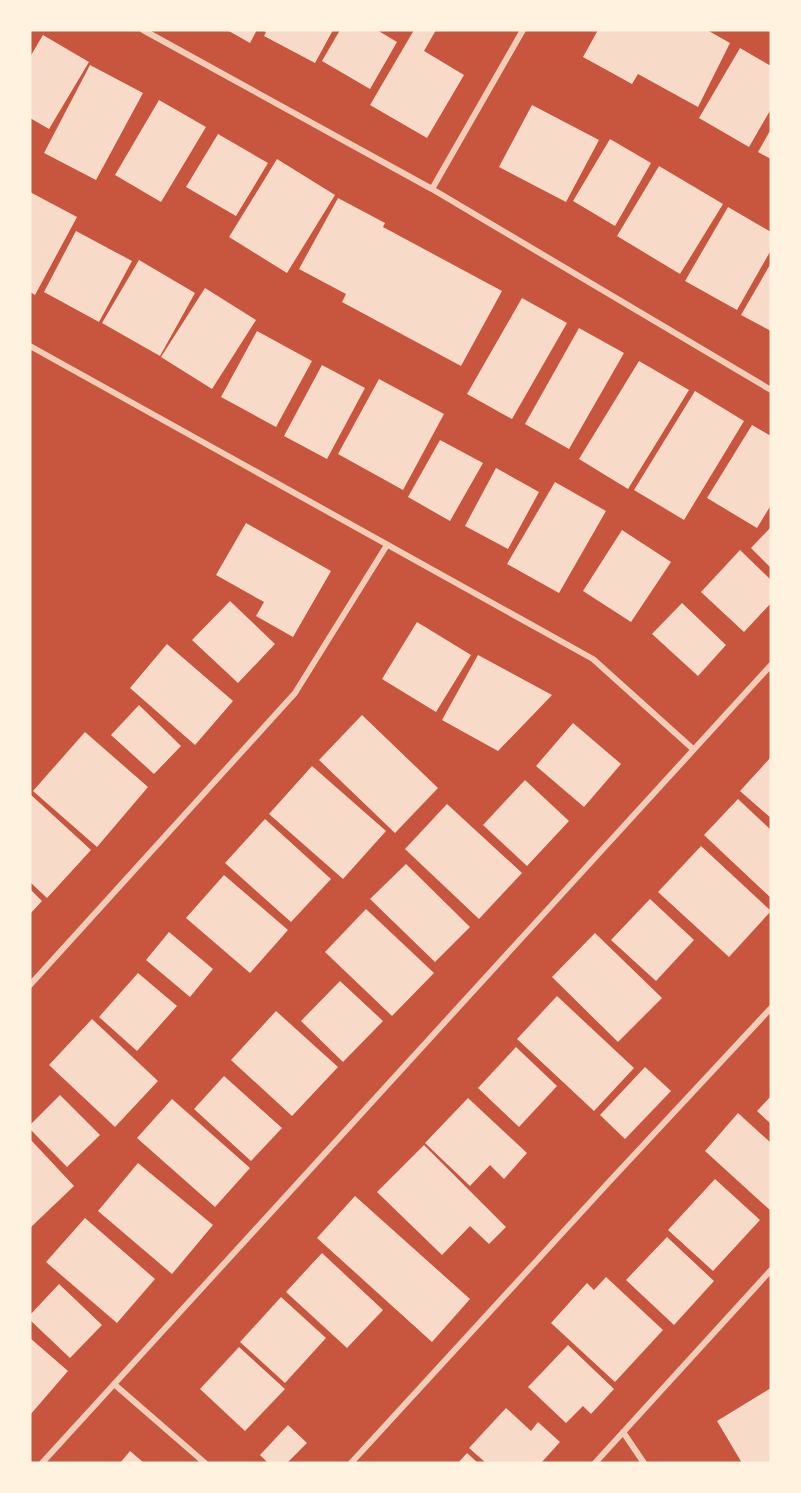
<svg xmlns="http://www.w3.org/2000/svg" width="801" height="1493" viewBox="0 0 801 1493" font-family="Barlow,sans-serif">
<rect width="100%" height="100%" fill="#c8553d"/>
<path fill="#f7dbc8" d="M 227,30 L 257,30 L 250,43 Z
M 262,30 L 333,30 L 315,63 L 264,36 L 266,32 Z
M 340,30 L 377,30 L 397,42 L 370,89 L 322,61 Z
M 414,30 L 436,30 L 424,51 L 464,75 L 427,138 L 370,105 Z
M 598,30 L 707,30 L 730,43 L 698,107 L 638,74 L 632,84 L 583,57 Z
M 43,35 L 89,62 L 49,129 L 30,118 L 30,57 Z
M 740,48 L 771,66 L 771,109 L 749,147 L 699,118 Z
M 90,65 L 143,93 L 96,180 L 44,153 Z
M 159,100 L 206,127 L 161,202 L 115,175 Z
M 532,105 L 599,140 L 566,202 L 499,167 Z
M 771,129 L 771,159 L 758,152 Z
M 218,134 L 268,163 L 236,216 L 186,187 Z
M 610,139 L 651,163 L 615,226 L 573,201 Z
M 277,159 L 335,195 L 287,273 L 229,237 Z
M 659,166 L 723,204 L 680,274 L 617,236 Z
M 30,192 L 77,217 L 35,295 L 30,292 Z
M 338,198 L 385,223 L 383,227 L 502,291 L 461,366 L 342,302 L 346,294 L 299,269 Z
M 728,207 L 771,232 L 771,250 L 737,310 L 685,281 Z
M 76,231 L 132,261 L 99,322 L 44,292 Z
M 139,260 L 195,293 L 160,356 L 102,323 Z
M 771,263 L 771,331 L 741,315 Z
M 205,288 L 256,320 L 212,389 L 161,357 Z
M 522,298 L 567,323 L 512,419 L 467,394 Z
M 579,328 L 624,353 L 569,449 L 525,424 Z
M 257,331 L 312,361 L 276,427 L 221,397 Z
M 639,361 L 689,390 L 628,489 L 579,459 Z
M 322,365 L 365,388 L 327,459 L 284,436 Z
M 379,379 L 444,414 L 403,490 L 338,454 Z
M 695,391 L 744,421 L 684,520 L 634,490 Z
M 752,425 L 771,436 L 771,505 L 757,528 L 707,498 Z
M 440,440 L 483,463 L 450,521 L 408,497 Z
M 496,468 L 539,492 L 508,549 L 465,526 Z
M 555,482 L 606,511 L 559,593 L 507,564 Z
M 246,523 L 331,571 L 293,637 L 256,616 L 264,602 L 216,575 Z
M 771,527 L 771,568 L 751,548 Z
M 622,530 L 671,562 L 631,622 L 583,591 Z
M 740,550 L 771,580 L 771,603 L 744,632 L 701,592 Z
M 230,601 L 275,644 L 238,683 L 192,640 Z
M 682,603 L 726,645 L 698,676 L 652,634 Z
M 417,622 L 471,655 L 436,712 L 382,679 Z
M 167,644 L 233,701 L 195,745 L 130,688 Z
M 478,655 L 552,695 L 498,751 L 442,720 Z
M 139,705 L 181,746 L 154,774 L 111,735 Z
M 362,715 L 438,788 L 395,833 L 319,760 Z
M 573,723 L 621,764 L 584,807 L 536,766 Z
M 85,732 L 148,787 L 97,847 L 33,791 Z
M 771,757 L 771,818 L 740,791 Z
M 312,766 L 386,831 L 343,879 L 269,814 Z
M 525,780 L 569,821 L 527,866 L 483,825 Z
M 30,794 L 91,850 L 47,898 L 30,882 Z
M 738,799 L 771,830 L 771,898 L 704,835 Z
M 447,804 L 522,873 L 479,919 L 405,849 Z
M 265,819 L 331,879 L 291,922 L 225,863 Z
M 701,846 L 771,911 L 729,957 L 658,892 Z
M 406,864 L 470,927 L 435,962 L 370,899 Z
M 224,875 L 288,930 L 250,973 L 186,918 Z
M 30,889 L 42,901 L 30,914 Z
M 650,899 L 694,940 L 656,981 L 611,940 Z
M 366,909 L 434,973 L 392,1016 L 325,952 Z
M 169,932 L 213,969 L 190,997 L 146,960 Z
M 595,933 L 662,998 L 618,1042 L 552,977 Z
M 138,973 L 177,1006 L 137,1051 L 99,1017 Z
M 340,981 L 383,1021 L 343,1062 L 301,1021 Z
M 557,996 L 634,1068 L 594,1111 L 517,1039 Z
M 276,1011 L 338,1067 L 292,1116 L 231,1060 Z
M 92,1019 L 158,1081 L 115,1127 L 49,1065 Z
M 516,1047 L 557,1086 L 519,1127 L 478,1088 Z
M 645,1067 L 671,1091 L 625,1139 L 600,1115 Z
M 224,1076 L 282,1128 L 251,1161 L 194,1109 Z
M 60,1095 L 100,1135 L 67,1167 L 30,1129 L 30,1125 Z
M 771,1096 L 771,1124 L 757,1111 Z
M 468,1098 L 527,1153 L 504,1179 L 490,1165 L 470,1186 L 425,1143 Z
M 172,1099 L 250,1168 L 215,1207 L 137,1138 Z
M 738,1113 L 771,1143 L 771,1211 L 705,1151 Z
M 30,1139 L 74,1186 L 30,1228 Z
M 424,1145 L 506,1227 L 489,1244 L 470,1226 L 442,1255 L 377,1192 Z
M 138,1163 L 213,1225 L 172,1274 L 98,1211 Z
M 715,1179 L 760,1220 L 713,1271 L 668,1230 Z
M 355,1196 L 470,1299 L 432,1342 L 317,1238 Z
M 85,1218 L 155,1279 L 117,1323 L 46,1262 Z
M 667,1237 L 714,1281 L 674,1325 L 626,1280 Z
M 322,1253 L 383,1310 L 347,1348 L 286,1292 Z
M 606,1277 L 663,1330 L 615,1382 L 551,1323 L 587,1283 L 594,1290 Z
M 59,1284 L 102,1325 L 70,1358 L 30,1320 L 30,1315 Z
M 281,1297 L 326,1338 L 285,1383 L 240,1342 Z
M 30,1338 L 68,1371 L 30,1415 Z
M 568,1345 L 614,1389 L 591,1414 L 583,1406 L 566,1423 L 528,1387 Z
M 239,1347 L 285,1389 L 245,1431 L 200,1389 Z
M 771,1388 L 771,1463 L 742,1463 L 717,1421 Z
M 506,1408 L 531,1431 L 538,1422 L 560,1442 L 541,1463 L 486,1463 L 469,1448 Z
M 288,1425 L 307,1443 L 287,1463 L 268,1463 L 260,1455 Z
M 130,1451 L 144,1463 L 120,1463 Z
M 467,1453 L 478,1463 L 458,1463 Z"/>
<g fill="none" stroke-linecap="round" stroke-linejoin="round">
<path stroke="#f1ccb7" stroke-width="6" d="M 143,30 L 432,189 L 771,390
M 432,189 L 523,30
M 30,346 L 593,659 L 693,749
M 30,985 L 295,693 L 387,545
M 114,1384 L 205,1463
M 623,1432 L 644,1463
M 42,1463 L 771,665
M 351,1463 L 608,1183 L 771,1008
M 595,1463 L 771,1270"/>
</g>
<rect width="801" height="1493" fill="none" stroke="#fff3e0" stroke-width="63"/>
</svg>
